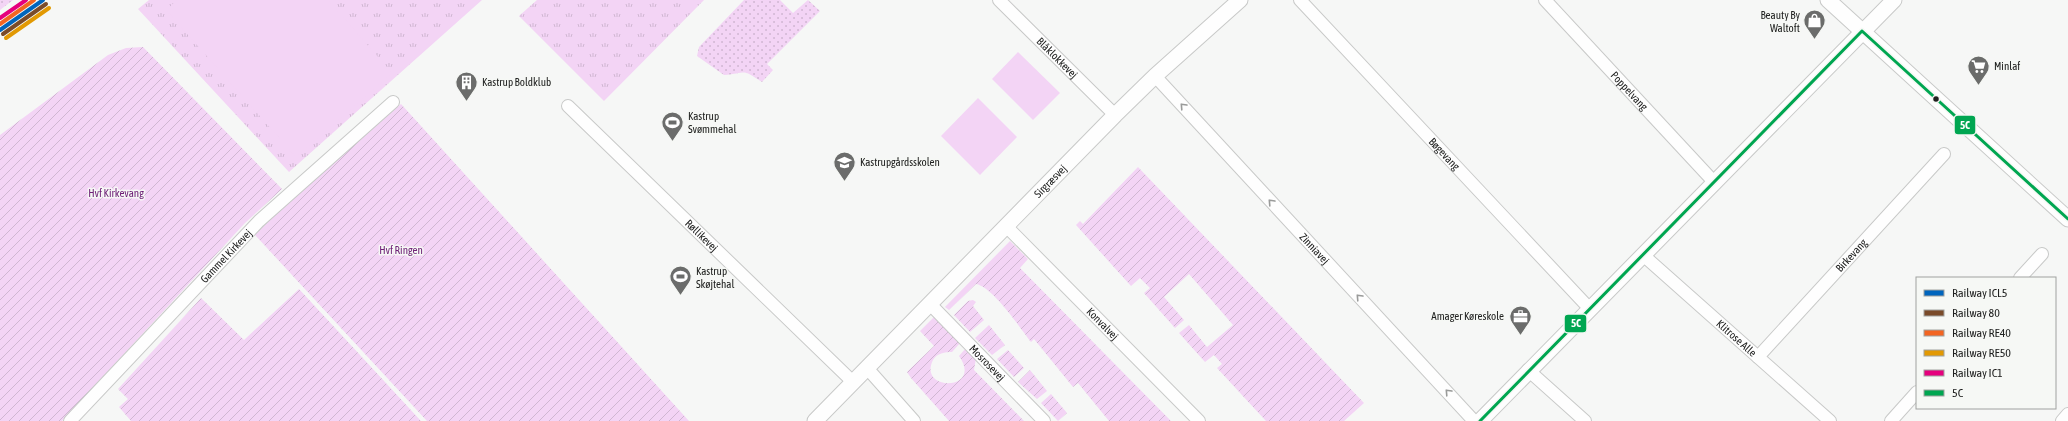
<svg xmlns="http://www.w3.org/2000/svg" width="2068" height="421" viewBox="0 0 2068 421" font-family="'Asap Condensed',sans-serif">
<defs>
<pattern id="grass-dots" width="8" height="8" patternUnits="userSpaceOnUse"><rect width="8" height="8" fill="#f3d4f5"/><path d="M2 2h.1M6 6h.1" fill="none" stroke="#d0b6d2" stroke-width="1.8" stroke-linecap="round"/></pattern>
<pattern id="park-tufts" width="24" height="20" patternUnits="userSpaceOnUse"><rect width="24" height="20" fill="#f3d4f5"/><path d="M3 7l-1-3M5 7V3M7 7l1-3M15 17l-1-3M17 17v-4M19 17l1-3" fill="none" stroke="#d0b6d2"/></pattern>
<pattern id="garden-furrows" width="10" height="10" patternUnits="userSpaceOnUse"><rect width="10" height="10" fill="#f3d4f5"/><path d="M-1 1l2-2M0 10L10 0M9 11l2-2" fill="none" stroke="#d0b6d2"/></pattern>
</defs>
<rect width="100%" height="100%" fill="#f6f7f6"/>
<path fill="url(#grass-dots)" d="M 0,0 L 13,0 L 0,10 Z
M 744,0 L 780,0 L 793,13 L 808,0 L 820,11 L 767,64 L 773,70 L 762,82 C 741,68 748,73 724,75 L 697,56 L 699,47 Z"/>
<path fill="url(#park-tufts)" d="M 149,0 L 482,0 L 289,172 L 138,9 Z
M 537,0 L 704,0 L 604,101 L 519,16 Z"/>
<path fill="url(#garden-furrows)" d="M 143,47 L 282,189 L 245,223 L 62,421 L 0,421 L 0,135 L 108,55 L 126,48 Z
M 401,104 L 689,421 L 427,421 L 255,235 L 291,199 Z
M 1138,167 L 1364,403 L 1344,421 L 1266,421 L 1217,368 L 1222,364 L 1214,355 L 1205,362 L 1179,333 L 1189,325 L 1207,347 L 1233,325 L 1189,274 L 1164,297 L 1184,320 L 1175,328 L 1144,293 L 1150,288 L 1140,278 L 1131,286 L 1076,225 L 1080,221 L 1083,224 Z
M 1010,241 L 1028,259 L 1020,268 L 1171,421 L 1109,421 L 1078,383 L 1073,387 L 1034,339 L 1031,342 C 1020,328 993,287 976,284 L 949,310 L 945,307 Z
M 299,289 L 421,421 L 131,421 L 119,407 L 128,399 L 118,389 L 201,298 L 244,340 Z
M 973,300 L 976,302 L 973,306 L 984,320 L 970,332 L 954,315 L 968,301 Z
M 934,317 L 960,343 L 952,352 C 945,352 937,353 933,360 C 917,392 984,391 959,356 L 966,348 L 976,358 L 974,370 L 1024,421 L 949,421 L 911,378 L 907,372 L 934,346 L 920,331 Z
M 989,325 L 1005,345 L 992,355 L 975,338 Z
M 1008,350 L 1024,368 L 1014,377 L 997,359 Z
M 1030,370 L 1047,391 L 1037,399 L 1018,382 Z
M 1051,394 L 1067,413 L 1058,421 L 1041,403 Z"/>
<path fill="#f3d4f5" d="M 177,0 L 328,0 L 392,73 L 296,157 L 166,10 Z
M 1018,52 L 1060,93 L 1033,120 L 992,79 Z
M 978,98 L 1017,137 L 980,175 L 941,136 Z"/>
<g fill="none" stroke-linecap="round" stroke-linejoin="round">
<defs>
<g id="minor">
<path id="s1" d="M 999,0 L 1115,115"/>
<path id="s2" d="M 1300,0 L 1589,308"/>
<path id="s3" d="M 1545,0 L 1714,182"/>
<path id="s4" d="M 1155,76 L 1474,421"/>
<path id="s5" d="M 568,106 L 853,382"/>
<path id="s6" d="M 1007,227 L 1199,421"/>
<path id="s7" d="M 1643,255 L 1830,421"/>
<path d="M 2020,278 L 2042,254"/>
<path id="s8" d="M 930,304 L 1044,421"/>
<path id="s9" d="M 1758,357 L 1944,154"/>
<path d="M 867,368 L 914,421"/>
<path d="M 1528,370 L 1585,421"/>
<path id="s10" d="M 70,421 L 259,221 L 393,102"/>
<path d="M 1891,421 L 1917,392"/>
<path d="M 2062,421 L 2068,414"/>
</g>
<g id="tertiary">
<path d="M 1828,0 L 2068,219"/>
<path id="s11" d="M 815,421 L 1115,115 L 1155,76 L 1240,0"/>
<path d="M 1480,421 L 1894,0"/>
</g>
</defs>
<use href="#minor" stroke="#c8c9c8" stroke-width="14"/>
<use href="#tertiary" stroke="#c8c9c8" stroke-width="17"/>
<use href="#minor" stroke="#fefefe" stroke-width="12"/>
<use href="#tertiary" stroke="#fefefe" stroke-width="15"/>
<defs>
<path id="bus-1" d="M 1862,31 L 2068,219
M 1480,421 L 1862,31"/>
</defs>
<use href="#bus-1" stroke="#f6f8f5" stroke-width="6"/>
<use href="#bus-1" stroke="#00a651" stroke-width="3"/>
<defs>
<path id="rail-1" d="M 0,30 L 43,0"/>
<path id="rail-2" d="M 3,34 L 46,4"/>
<path id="rail-3" d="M 0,24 L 34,0"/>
<path id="rail-4" d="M 6,38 L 49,8"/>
<path id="rail-5" d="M 0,18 L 26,0"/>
</defs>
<use href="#rail-1" stroke="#f6f8f5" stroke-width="7"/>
<use href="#rail-2" stroke="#f6f8f5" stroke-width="7"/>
<use href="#rail-3" stroke="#f6f8f5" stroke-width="7"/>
<use href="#rail-4" stroke="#f6f8f5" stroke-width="7"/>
<use href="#rail-5" stroke="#f6f8f5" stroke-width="7"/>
<use href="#rail-1" stroke="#0065bd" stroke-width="4"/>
<use href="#rail-2" stroke="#7a4b2a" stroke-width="4"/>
<use href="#rail-3" stroke="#f26522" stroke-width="4"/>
<use href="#rail-4" stroke="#e29903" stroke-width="4"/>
<use href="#rail-5" stroke="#e5007d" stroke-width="4"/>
</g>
<defs><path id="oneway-chevron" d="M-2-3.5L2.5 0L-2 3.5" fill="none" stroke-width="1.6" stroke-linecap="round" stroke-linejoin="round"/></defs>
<g stroke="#9a9b9a">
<use href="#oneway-chevron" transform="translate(1183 106) rotate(-133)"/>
<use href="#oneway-chevron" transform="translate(1271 202) rotate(-133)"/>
<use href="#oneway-chevron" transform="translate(1359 297) rotate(-133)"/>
<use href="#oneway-chevron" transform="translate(1448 392) rotate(-133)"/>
</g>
<defs>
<symbol id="shop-pin" viewBox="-11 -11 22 30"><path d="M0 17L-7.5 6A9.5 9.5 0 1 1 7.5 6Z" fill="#6b6c6b" stroke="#f6f8f5"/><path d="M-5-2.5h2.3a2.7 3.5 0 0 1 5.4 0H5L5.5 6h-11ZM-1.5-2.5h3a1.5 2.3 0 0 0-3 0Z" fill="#fff"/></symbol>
<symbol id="supermarket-pin" viewBox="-11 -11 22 30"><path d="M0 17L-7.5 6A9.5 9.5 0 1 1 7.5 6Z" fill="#6b6c6b" stroke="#f6f8f5"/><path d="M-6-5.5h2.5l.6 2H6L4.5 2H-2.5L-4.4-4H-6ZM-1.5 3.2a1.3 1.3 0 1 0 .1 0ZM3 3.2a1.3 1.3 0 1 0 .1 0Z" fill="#fff"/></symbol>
<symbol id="building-pin" viewBox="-11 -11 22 30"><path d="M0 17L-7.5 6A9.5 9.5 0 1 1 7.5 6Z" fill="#6b6c6b" stroke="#f6f8f5"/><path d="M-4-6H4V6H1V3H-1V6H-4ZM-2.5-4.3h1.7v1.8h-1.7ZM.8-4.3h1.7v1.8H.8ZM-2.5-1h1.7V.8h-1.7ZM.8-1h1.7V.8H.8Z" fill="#fff"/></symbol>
<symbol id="stadium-pin" viewBox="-11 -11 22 30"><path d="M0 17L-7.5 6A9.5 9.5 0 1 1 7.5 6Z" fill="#6b6c6b" stroke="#f6f8f5"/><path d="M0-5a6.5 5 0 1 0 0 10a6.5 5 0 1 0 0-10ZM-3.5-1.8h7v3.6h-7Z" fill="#fff"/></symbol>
<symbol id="school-pin" viewBox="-11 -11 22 30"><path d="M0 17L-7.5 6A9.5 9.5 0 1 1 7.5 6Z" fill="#6b6c6b" stroke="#f6f8f5"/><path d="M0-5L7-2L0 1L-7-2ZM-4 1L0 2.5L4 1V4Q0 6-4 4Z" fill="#fff"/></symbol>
<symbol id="office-pin" viewBox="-11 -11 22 30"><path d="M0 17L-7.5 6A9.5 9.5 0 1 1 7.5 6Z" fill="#6b6c6b" stroke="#f6f8f5"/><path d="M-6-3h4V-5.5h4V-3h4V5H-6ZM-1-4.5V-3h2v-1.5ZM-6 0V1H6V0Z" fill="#fff"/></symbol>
</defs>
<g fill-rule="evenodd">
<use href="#shop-pin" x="1802" y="8" width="25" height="34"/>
<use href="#supermarket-pin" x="1966" y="54" width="25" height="34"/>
<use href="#building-pin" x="454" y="70" width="25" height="34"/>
<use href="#stadium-pin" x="660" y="110" width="25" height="34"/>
<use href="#school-pin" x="832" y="150" width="25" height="34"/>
<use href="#stadium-pin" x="668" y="264" width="25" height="34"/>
<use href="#office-pin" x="1508" y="304" width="25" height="34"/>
</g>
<circle fill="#202120" stroke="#f6f8f5" stroke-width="1.5" cx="1936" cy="99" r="3.5"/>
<g text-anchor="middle" stroke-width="3" stroke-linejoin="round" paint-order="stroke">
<g font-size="11" fill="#202120" stroke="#f6f8f5" text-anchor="start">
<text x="1800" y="19" text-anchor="end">Beauty By<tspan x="1800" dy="13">Waltoft</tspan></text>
<text x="1994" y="70">Minlaf</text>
<text x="482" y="86">Kastrup Boldklub</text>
<text x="688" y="120">Kastrup<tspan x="688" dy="13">Svømmehal</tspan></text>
<text x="860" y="166">Kastrupgårdsskolen</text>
<text x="696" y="275">Kastrup<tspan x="696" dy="13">Skøjtehal</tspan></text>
<text x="1504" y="320" text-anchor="end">Amager Køreskole</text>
</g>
<g font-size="11" fill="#202120" stroke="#f6f8f5">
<text dy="4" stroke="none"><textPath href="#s1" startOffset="82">Blåklokkevej</textPath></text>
<text dy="4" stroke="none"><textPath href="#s3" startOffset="124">Poppelvang</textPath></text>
<text dy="4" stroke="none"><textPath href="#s2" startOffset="211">Bøgevang</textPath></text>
<text dy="4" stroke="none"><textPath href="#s11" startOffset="336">Sirgræsvej</textPath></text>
<text dy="4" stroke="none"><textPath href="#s5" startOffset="186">Røllikevej</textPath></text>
<text dy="4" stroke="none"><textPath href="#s4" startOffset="235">Zinniavej</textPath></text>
<text dy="4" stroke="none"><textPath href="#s9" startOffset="138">Birkevang</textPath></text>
<text dy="4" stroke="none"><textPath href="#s10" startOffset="227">Gammel Kirkevej</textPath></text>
<text dy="4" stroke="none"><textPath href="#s6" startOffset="136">Konvalvej</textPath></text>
<text dy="4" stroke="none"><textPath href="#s7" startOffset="125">Klitrose Alle</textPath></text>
<text dy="4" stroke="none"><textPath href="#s8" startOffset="82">Mosrosevej</textPath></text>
</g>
<g font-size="11" fill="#6e2076" stroke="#f6f8f5">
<text x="116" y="197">Hvf Kirkevang</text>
<text x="401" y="254">Hvf Ringen</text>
</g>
</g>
<g stroke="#f6f8f5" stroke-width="1.5">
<rect x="1954" y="115" width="22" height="20" rx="4" fill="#00a651"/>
<rect x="1564" y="314" width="23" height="19" rx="4" fill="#00a651"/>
</g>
<g font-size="11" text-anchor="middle" font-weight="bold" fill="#fff">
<text x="1965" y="129">5C</text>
<text x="1576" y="327">5C</text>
</g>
<rect x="1916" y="277" width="140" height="132" fill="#f6f8f5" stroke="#a0a2a0"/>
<rect x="1924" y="290" width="20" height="6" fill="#0065bd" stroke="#a0a2a0"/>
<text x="1952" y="297" font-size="12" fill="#202120">Railway ICL5</text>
<rect x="1924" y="310" width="20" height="6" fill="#7a4b2a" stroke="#a0a2a0"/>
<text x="1952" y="317" font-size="12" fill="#202120">Railway 80</text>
<rect x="1924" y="330" width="20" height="6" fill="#f26522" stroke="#a0a2a0"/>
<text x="1952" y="337" font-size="12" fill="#202120">Railway RE40</text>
<rect x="1924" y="350" width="20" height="6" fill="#e29903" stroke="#a0a2a0"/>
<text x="1952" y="357" font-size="12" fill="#202120">Railway RE50</text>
<rect x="1924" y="370" width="20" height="6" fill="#e5007d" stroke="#a0a2a0"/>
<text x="1952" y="377" font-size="12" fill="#202120">Railway IC1</text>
<rect x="1924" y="390" width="20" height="6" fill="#00a651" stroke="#a0a2a0"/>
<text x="1952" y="397" font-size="12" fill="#202120">5C</text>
</svg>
